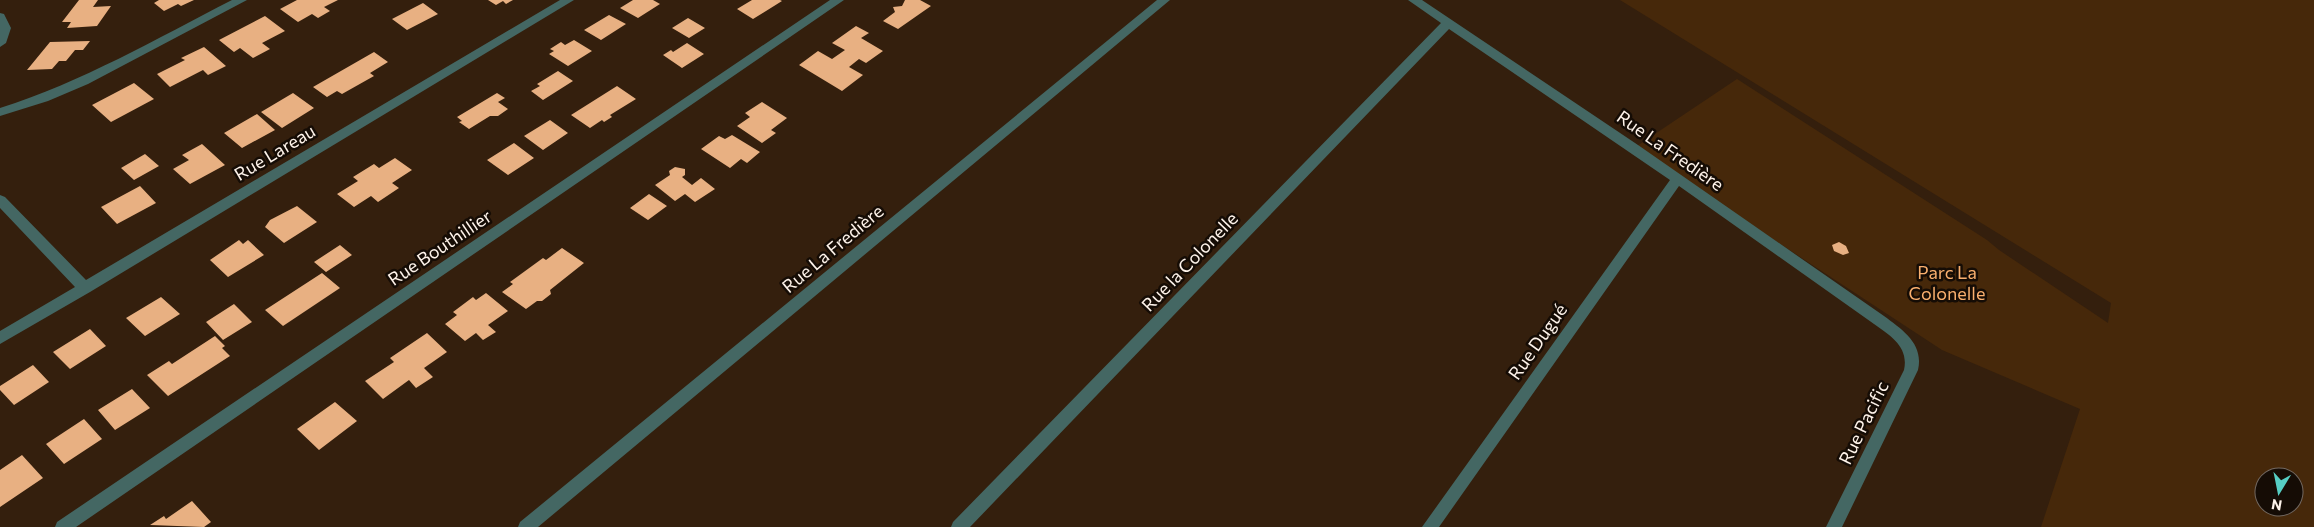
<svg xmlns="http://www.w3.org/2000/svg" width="2314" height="527" viewBox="0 0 2314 527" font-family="Commissioner,sans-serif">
<rect width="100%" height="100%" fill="#341f0d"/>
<path fill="#46280a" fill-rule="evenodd" d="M 1620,0 L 2314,0 L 2314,527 L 2041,527 L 2080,409 L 1942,350 L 1634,148 L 1737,79 L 1987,240 L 1999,250 L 2108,323 L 2111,303 ZM 2264,477 L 2294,477 L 2294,507 L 2264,507 Z"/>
<path fill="#e8b082" d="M 79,0 L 98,0 L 93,7 L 111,6 L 97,26 L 67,28 L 71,22 L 62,22 Z
M 159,0 L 194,0 L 181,6 L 178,4 L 164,11 L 154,3 Z
M 297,0 L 338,0 L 324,7 L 330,11 L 318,18 L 312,14 L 298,22 L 280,9 Z
M 488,0 L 513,0 L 506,4 L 503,1 L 496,5 Z
M 633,0 L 653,0 L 660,4 L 638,18 L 620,8 Z
M 752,0 L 780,0 L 782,1 L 753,19 L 737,9 Z
M 905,0 L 920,0 L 931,6 L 898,29 L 883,21 L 895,12 L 893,7 L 902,6 Z
M 423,3 L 438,14 L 407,30 L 392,19 Z
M 609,15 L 626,24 L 601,40 L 584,30 Z
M 265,16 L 285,31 L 262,43 L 270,49 L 253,58 L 240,48 L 234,52 L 219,40 Z
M 688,18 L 705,28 L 689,38 L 672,28 Z
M 856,26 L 869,33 L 861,38 L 883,51 L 866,63 L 859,59 L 849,67 L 863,75 L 842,91 L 799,65 L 818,51 L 832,59 L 845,50 L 832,43 Z
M 574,40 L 592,51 L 568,66 L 549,54 L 554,51 L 550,49 L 561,42 L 565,45 Z
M 90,41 L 83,50 L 75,50 L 66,61 L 59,61 L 52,69 L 27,70 L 50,42 Z
M 687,43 L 704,54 L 682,68 L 663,55 L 671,50 L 673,52 Z
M 204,47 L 226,66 L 208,75 L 203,70 L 170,87 L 157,74 L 185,60 L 181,58 Z
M 374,52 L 388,62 L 370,73 L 374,76 L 342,94 L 337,91 L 327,97 L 313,87 Z
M 558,71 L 573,81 L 543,100 L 531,91 L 540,86 L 537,84 Z
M 134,83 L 154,99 L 111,122 L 92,105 Z
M 617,86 L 636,99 L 610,115 L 612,117 L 604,122 L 602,120 L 590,128 L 571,115 Z
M 293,93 L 314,108 L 282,128 L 261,112 Z
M 497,93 L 505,98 L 498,102 L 508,109 L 498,116 L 490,116 L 469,129 L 459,122 L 462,121 L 457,117 Z
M 762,102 L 787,118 L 771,130 L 776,133 L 762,143 L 737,126 L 750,117 L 745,113 Z
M 257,114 L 275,130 L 242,148 L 224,133 Z
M 550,120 L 568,133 L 543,150 L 524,136 Z
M 732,135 L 760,152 L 747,163 L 741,159 L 730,168 L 701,149 L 719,136 L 725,139 Z
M 514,143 L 534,158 L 508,175 L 487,160 Z
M 202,144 L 225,165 L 190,184 L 173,169 L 189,160 L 182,155 Z
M 145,154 L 159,166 L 134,180 L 121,168 Z
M 395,158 L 412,170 L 392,183 L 399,188 L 378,202 L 371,196 L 354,207 L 337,194 L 358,181 L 353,177 L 374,164 L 379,168 Z
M 675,167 L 685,169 L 685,175 L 682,177 L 692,185 L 701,178 L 715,189 L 695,202 L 685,194 L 675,201 L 655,185 L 670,175 L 669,171 Z
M 140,186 L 156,203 L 117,224 L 101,207 Z
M 649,194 L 667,206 L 648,220 L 630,208 Z
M 297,206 L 317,222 L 284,243 L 265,227 L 270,220 Z
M 239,240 L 243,244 L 248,240 L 264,255 L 228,277 L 210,260 Z
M 1839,242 L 1846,246 L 1849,253 L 1843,255 L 1834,251 L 1832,245 Z
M 340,245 L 352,255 L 326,272 L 314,262 Z
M 562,248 L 584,263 L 550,290 L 551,294 L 542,301 L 537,301 L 526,309 L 502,292 L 513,284 L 510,282 L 543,258 L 546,260 Z
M 322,273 L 340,288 L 283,326 L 265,310 Z
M 486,293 L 508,311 L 488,325 L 496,332 L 483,340 L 476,333 L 465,341 L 445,324 L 457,315 L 453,312 L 473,297 L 476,300 Z
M 161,297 L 180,314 L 145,336 L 126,318 Z
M 234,304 L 252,322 L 223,340 L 206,322 Z
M 90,329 L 106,346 L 70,369 L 53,352 Z
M 427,333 L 447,352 L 424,368 L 433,377 L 416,388 L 409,380 L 383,399 L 365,381 L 394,362 L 390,358 Z
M 215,336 L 225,346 L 222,348 L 230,356 L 168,396 L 147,375 L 169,361 L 172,364 Z
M 33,365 L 49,382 L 14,405 L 0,390 L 0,386 Z
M 132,389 L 150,408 L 115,430 L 98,410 Z
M 335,402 L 357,421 L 319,450 L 297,429 Z
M 84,419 L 102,439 L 64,464 L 46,444 Z
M 22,455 L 43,478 L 0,507 L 0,470 Z
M 192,501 L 211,522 L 204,527 L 150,525 L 164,516 L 166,519 Z"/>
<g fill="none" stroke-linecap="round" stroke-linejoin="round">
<path fill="#446763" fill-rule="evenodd" d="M 232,0 L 247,0 L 88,84 L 48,101 L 0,116 L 0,108 C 82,82 156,39 232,0 Z
M 560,0 L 574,0 L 90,292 L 0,344 L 0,331 L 75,287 L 0,208 L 0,195 L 5,197 L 86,280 Z
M 830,0 L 844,0 L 76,527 L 55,527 L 57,522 Z
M 1157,0 L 1170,0 L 538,527 L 518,527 L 520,522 Z
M 1408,0 L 1422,0 L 1638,145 L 1884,316 C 1903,330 1924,344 1918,370 L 1842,527 L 1826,527 L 1904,370 C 1909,347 1891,336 1874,324 L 1679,186 L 1439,527 L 1422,527 L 1670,180 L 1449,29 L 970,527 L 951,527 L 953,522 L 1441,23 Z
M 0,13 L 4,14 L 11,28 L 6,43 L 0,47 Z"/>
</g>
<g text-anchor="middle" stroke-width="5" stroke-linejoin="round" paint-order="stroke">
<g font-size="18" fill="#fef3ea" stroke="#150c05">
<text transform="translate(1670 151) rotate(35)" y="6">Rue La Fredière</text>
<text transform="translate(275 153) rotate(-31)" y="6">Rue Lareau</text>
<text transform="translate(440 248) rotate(-34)" y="6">Rue Bouthillier</text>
<text transform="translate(833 249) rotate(-40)" y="6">Rue La Fredière</text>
<text transform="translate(1190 262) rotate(-46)" y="6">Rue la Colonelle</text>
<text transform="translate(1538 342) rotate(-55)" y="6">Rue Dugué</text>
<text transform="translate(1864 423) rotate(-64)" y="6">Rue Pacific</text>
</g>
<g font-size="18" fill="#f9af6e" stroke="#150c05">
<text x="1947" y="279">Parc La<tspan x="1947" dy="21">Colonelle</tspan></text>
</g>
</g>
<g transform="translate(2279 492) rotate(190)"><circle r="24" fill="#150c05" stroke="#726861"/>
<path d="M0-4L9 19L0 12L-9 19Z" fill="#56cec4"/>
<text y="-8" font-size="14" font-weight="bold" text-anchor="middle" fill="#fef3ea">N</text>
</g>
</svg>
